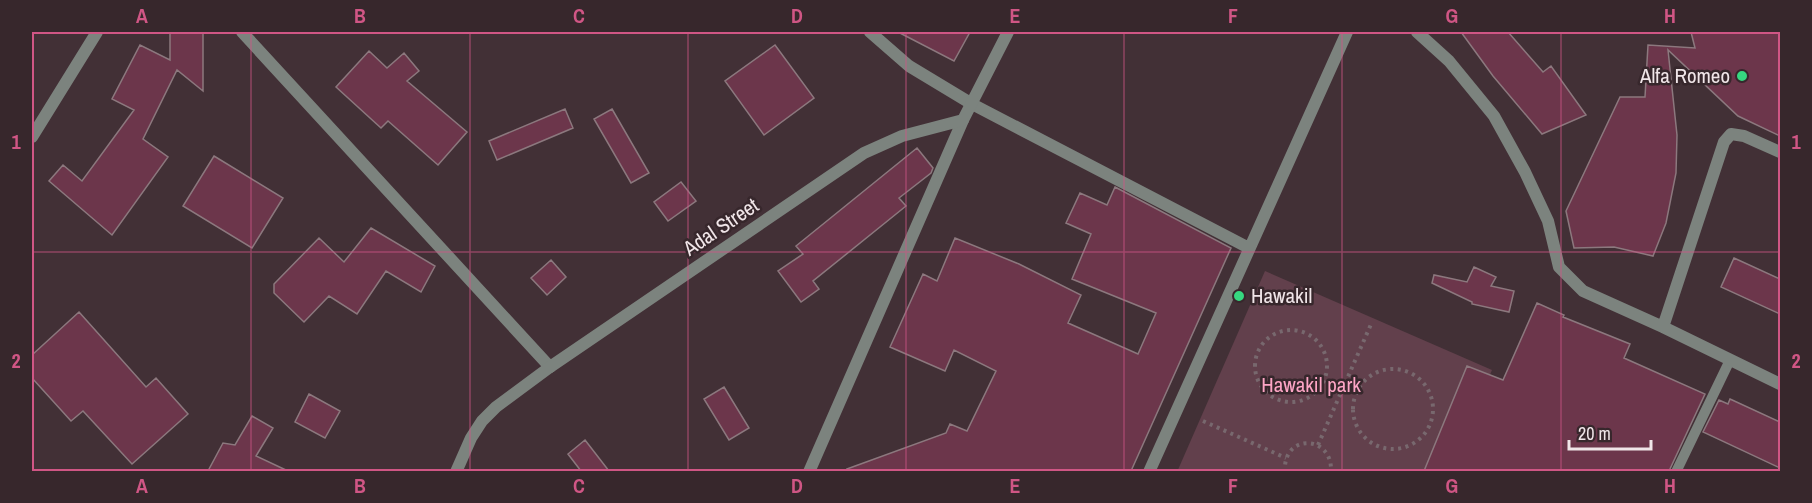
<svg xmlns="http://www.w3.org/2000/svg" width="1812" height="503" viewBox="0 0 1812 503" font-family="'Archivo Narrow',sans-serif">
<rect width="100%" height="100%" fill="#423036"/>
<path fill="#62404c" d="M 1265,271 L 1492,370 L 1448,471 L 1177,472 Z"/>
<path fill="#6c364b" stroke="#8c787e" stroke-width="1.5" d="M 170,32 L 203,32 L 203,91 L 177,70 L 143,139 L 168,157 L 112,235 L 49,181 L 63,165 L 82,181 L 134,110 L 112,99 L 140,45 L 170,60 Z
M 898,32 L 970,32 L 954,61 Z
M 1461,32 L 1508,32 L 1543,72 L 1551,66 L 1586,115 L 1542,134 L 1493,76 Z
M 1691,32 L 1780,32 L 1780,136 L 1738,116 L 1668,50 L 1677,135 L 1676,173 L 1666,223 L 1653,256 L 1614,247 L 1574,248 L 1566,211 L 1620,97 L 1645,97 L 1648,45 L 1695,48 Z
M 775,45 L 814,98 L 764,135 L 725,81 Z
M 369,51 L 387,68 L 404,53 L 419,71 L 407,81 L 467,132 L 438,165 L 388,121 L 381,128 L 336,87 Z
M 565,109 L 573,128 L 497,160 L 489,141 Z
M 612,109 L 649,173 L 631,183 L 594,119 Z
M 917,148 L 933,168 L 931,173 L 899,198 L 906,206 L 813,281 L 819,289 L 801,302 L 778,271 L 803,254 L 796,246 Z
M 214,156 L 283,198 L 252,248 L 183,206 Z
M 681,182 L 696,201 L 668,221 L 654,202 Z
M 1115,187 L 1231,248 L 1131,471 L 848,471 L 847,469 L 946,433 L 950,424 L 967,431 L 996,371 L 954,350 L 945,371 L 890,347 L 923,274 L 937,281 L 955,238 L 1019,264 L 1081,295 L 1068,323 L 1138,354 L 1156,313 L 1072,279 L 1091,234 L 1066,223 L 1080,193 L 1107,205 Z
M 371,228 L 435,266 L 421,292 L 386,271 L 357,314 L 329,296 L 304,322 L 274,293 L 274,284 L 319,238 L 344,262 Z
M 1734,258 L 1780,279 L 1780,314 L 1721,287 Z
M 551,260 L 566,277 L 547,295 L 531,278 Z
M 1474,267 L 1496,277 L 1491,286 L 1514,291 L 1509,312 L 1472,304 L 1472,302 L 1432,283 L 1434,275 L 1467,282 Z
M 1537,303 L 1564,315 L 1563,317 L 1630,344 L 1624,358 L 1705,394 L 1669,471 L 1424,471 L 1467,366 L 1503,380 Z
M 79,312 L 146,387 L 156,378 L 188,414 L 132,464 L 83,411 L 71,421 L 32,378 L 32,355 Z
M 724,387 L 749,428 L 729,440 L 704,399 Z
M 309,394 L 340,411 L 325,438 L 295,422 Z
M 1730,399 L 1780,422 L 1780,468 L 1703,432 L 1719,400 L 1728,404 Z
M 252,416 L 273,428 L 256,456 L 288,471 L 208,471 L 223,443 L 235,445 Z
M 585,440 L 609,471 L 581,471 L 568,454 Z"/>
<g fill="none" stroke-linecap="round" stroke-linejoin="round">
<path stroke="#78686e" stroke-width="4" stroke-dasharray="3 4.5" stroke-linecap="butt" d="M1255 366a36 36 0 1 1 72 0a36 36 0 1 1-72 0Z
M1353 409a40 40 0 1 1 80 0a40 40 0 1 1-80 0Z
M 1203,421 L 1286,458
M 1318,445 L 1372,322
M 1285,472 C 1282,433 1333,434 1331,472"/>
<path stroke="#7c837e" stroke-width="10" d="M 1676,472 L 1730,360"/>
<path stroke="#7c837e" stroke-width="12" d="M 242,32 L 550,367
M 870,32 L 909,66 L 972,104 L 1249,248
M 1417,32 L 1449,61 L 1494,116 L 1525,172 L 1548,221 L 1559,267 L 1583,291 L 1663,327 L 1780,384
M 32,137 L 97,32
M 1663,327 L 1724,142 L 1731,134 L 1744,136 L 1780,152
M 809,472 L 963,120
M 1149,472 L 1347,32"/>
<path stroke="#7c837e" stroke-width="12" d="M 456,472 L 471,438 L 482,421 L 496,407 L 550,367 L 864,153 L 902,136 L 963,120 L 1008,32"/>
</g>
<path fill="none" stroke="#d05685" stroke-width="1.5" stroke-opacity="0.55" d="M 251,32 L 251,472M 470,32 L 470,472M 688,32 L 688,472M 906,32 L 906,472M 1124,32 L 1124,472M 1342,32 L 1342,472M 1561,32 L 1561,472M 32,252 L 1780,252"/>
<g fill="#36d880" stroke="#37272c" stroke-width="2">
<circle cx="1742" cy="76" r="6"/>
<circle cx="1239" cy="296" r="6"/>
</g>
<g text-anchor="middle" stroke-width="5" stroke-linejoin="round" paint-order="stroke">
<g font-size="21" fill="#f0e5e8" stroke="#37272c" text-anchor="end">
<text x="1730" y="83">Alfa Romeo</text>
<text x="1251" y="303" text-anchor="start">Hawakil</text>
</g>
<g font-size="21" fill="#f0e5e8" stroke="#37272c">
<text transform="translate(721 227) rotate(-34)" y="7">Adal Street</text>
</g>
<g font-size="21" fill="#fda5c5" stroke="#37272c">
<text x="1311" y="392">Hawakil park</text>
</g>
</g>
<rect width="1812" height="503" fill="none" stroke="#37272c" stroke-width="66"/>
<path d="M1569 440v9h82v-9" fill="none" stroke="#f0e5e8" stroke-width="3"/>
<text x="1578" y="440" font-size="18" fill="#f0e5e8" stroke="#37272c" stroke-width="4.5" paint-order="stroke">20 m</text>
<rect x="33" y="33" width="1746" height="437" fill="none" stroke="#d05685" stroke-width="2"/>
<g font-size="20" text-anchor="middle" font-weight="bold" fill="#d05685">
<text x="142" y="23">A</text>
<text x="360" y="23">B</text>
<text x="579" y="23">C</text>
<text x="797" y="23">D</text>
<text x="1015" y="23">E</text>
<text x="1233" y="23">F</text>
<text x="1452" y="23">G</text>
<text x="1670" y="23">H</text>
<text x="16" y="149">1</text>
<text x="1796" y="149">1</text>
<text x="16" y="368">2</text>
<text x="1796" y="368">2</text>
<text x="142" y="493">A</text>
<text x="360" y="493">B</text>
<text x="579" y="493">C</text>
<text x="797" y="493">D</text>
<text x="1015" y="493">E</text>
<text x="1233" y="493">F</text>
<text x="1452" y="493">G</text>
<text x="1670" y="493">H</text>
</g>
</svg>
